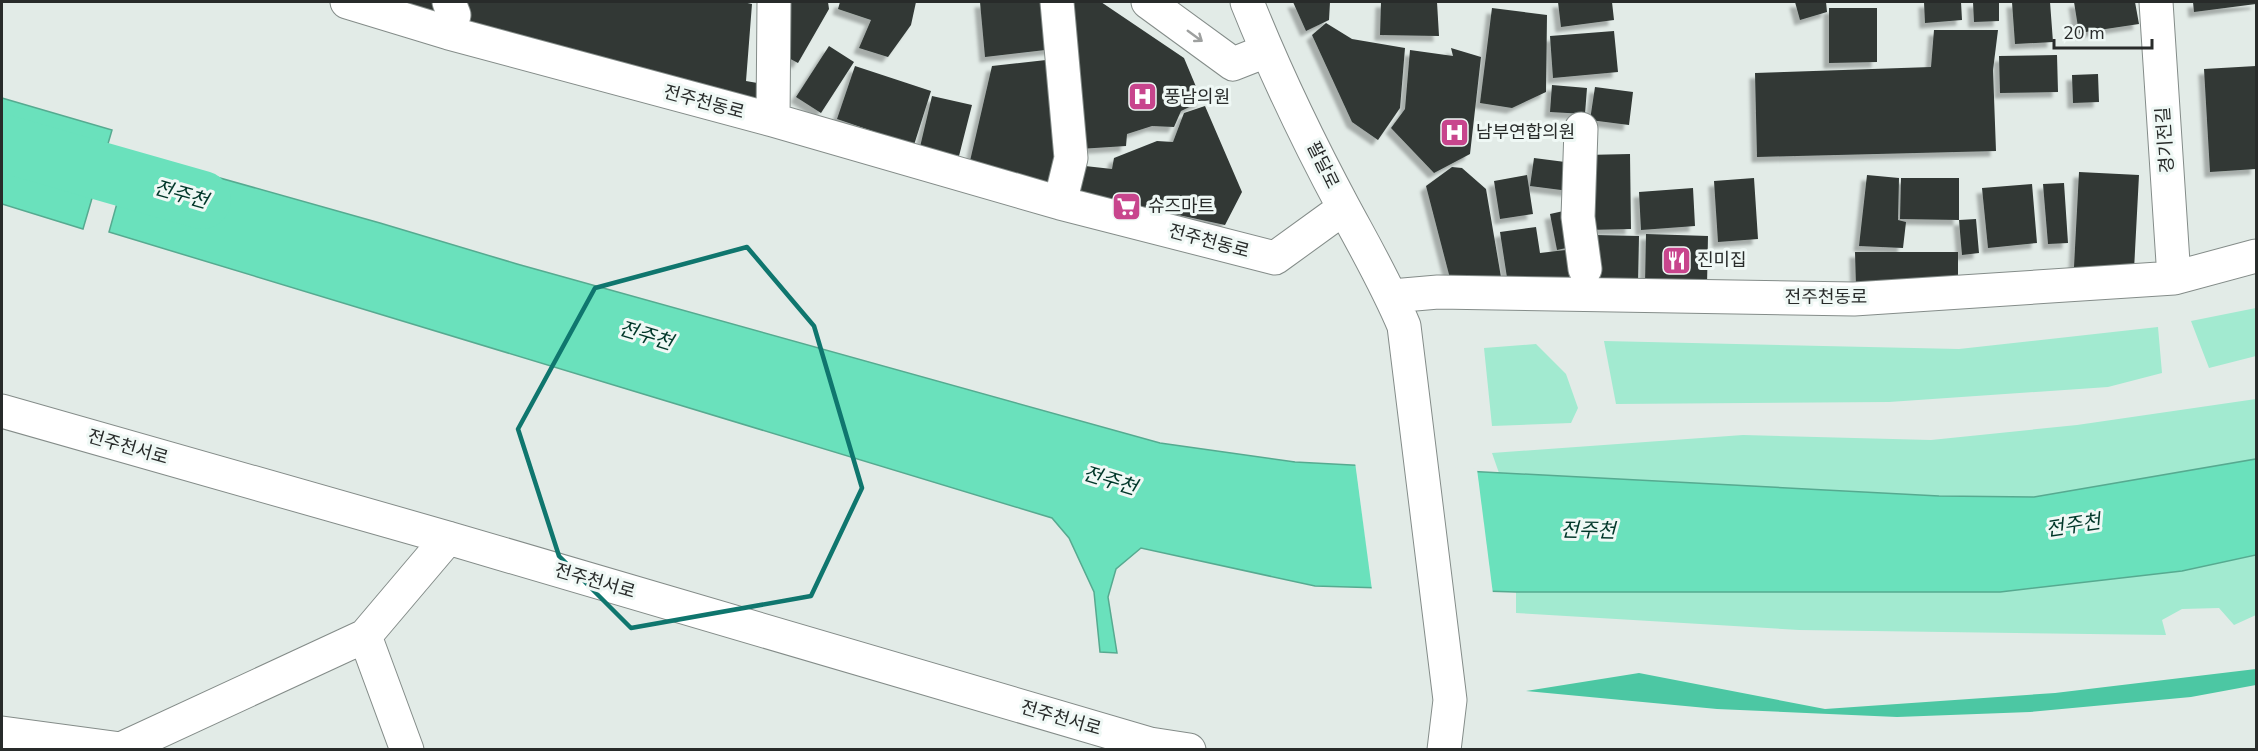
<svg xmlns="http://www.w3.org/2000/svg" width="2258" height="751" viewBox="0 0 2258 751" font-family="'Nunito Sans','Noto Sans KR',sans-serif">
<defs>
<filter id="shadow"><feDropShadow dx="-5.5" dy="5.5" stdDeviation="1.5" flood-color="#0004"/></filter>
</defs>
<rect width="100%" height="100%" fill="#e2ebe7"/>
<path fill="#a2ead0" d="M 2256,308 L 2256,356 L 2209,368 L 2191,321 Z
M 2158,327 L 2162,373 L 2108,387 L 1889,402 L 1616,404 L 1604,341 L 1959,349 Z
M 1536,344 L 1566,374 L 1578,408 L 1571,423 L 1492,426 L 1484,348 Z
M 2256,399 L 2256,459 L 2034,497 L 1939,496 L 1499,473 L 1492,453 L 1743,435 L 1931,440 L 2077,425 Z
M 2256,555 L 2256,615 L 2234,625 L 2219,608 L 2182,609 L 2162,620 L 2166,635 L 1799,630 L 1516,613 L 1516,592 L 2000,592 L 2182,571 Z"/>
<path fill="#4cc7a3" d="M 2256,669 L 2256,685 L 2191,697 L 2030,712 L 1897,717 L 1717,709 L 1526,691 L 1639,673 L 1825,709 L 2055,693 Z"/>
<path fill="#6ae1bc" stroke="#56aa90" stroke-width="1.5" d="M 2,98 L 112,130 L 83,229 L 2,204 Z
M 131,153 L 380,223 L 517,264 L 1160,443 L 1295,462 L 1939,496 L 2034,497 L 2256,459 L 2256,555 L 2182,571 L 2000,592 L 1516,592 L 1315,586 L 1141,548 L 1116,569 L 1108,597 L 1117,653 L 1100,652 L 1094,592 L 1069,538 L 1052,518 L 109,232 Z"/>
<path fill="#e2ebe7" d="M 1355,462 L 1477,469 L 1493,594 L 1372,590 Z"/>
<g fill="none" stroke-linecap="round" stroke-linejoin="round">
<path stroke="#6ae1bc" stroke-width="58" d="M 2,143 L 202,200"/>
</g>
<path fill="#313835" filter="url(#shadow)" d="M 377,2 L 743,2 L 752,4 L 746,81 L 763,84 L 759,104 Z
M 783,2 L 828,2 L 829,9 L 798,63 L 783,55 Z
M 840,2 L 916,2 L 911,25 L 888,57 L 859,48 L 871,20 L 838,9 Z
M 980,2 L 1048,2 L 1054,49 L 985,57 Z
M 1068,2 L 1101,2 L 1184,58 L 1202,101 L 1181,111 L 1174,127 L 1152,126 L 1127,134 L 1126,146 L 1079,149 Z
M 1293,2 L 1330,2 L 1329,20 L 1306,31 Z
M 1381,2 L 1437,2 L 1439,36 L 1380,35 Z
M 1558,2 L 1612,2 L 1614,20 L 1561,27 Z
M 1795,2 L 1826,2 L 1827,12 L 1800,20 Z
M 1924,2 L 1961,2 L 1962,20 L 1925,23 Z
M 1973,2 L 1999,2 L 1999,21 L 1974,22 Z
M 2012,2 L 2050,2 L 2053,42 L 2015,44 Z
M 2074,2 L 2135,2 L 2139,24 L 2079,33 Z
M 2193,2 L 2256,2 L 2256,4 L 2194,12 Z
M 1492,8 L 1547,15 L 1546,92 L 1512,108 L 1480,103 Z
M 1829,8 L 1877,8 L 1877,62 L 1829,63 Z
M 1326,23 L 1352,39 L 1405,48 L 1400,108 L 1378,140 L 1352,122 L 1312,35 Z
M 1934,30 L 1998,30 L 1993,70 L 1996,151 L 1757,157 L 1755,73 L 1931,67 Z
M 1614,31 L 1618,72 L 1553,78 L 1550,36 Z
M 829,46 L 854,62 L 821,113 L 796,97 Z
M 1451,48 L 1481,57 L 1470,154 L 1434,173 L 1391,128 L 1405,109 L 1410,50 L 1453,56 Z
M 2057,55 L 2058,92 L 2000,93 L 1999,56 Z
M 1055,59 L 1055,184 L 970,161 L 992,66 Z
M 855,66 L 931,91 L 914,145 L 837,119 Z
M 2256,66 L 2256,169 L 2210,172 L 2204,69 Z
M 2098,74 L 2099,102 L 2073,103 L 2072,75 Z
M 1552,85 L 1587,88 L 1585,114 L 1550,112 Z
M 1595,87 L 1633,92 L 1629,125 L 1590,120 Z
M 932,96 L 972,105 L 959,156 L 920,147 Z
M 1205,106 L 1242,192 L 1225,225 L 1072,192 L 1076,165 L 1112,169 L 1114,158 L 1157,141 L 1173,142 L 1184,113 Z
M 1630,154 L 1631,229 L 1586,230 L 1585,155 Z
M 1534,158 L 1573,163 L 1569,191 L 1530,186 Z
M 1452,167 L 1462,168 L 1486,189 L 1502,283 L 1452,286 L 1426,186 Z
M 2079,172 L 2139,175 L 2134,270 L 2074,267 Z
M 1527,175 L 1533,214 L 1500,219 L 1494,181 Z
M 1867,175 L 1899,178 L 1898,220 L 1906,222 L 1903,248 L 1859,246 Z
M 1754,178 L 1758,239 L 1718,242 L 1714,181 Z
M 1901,178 L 1959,178 L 1959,220 L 1900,219 Z
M 2064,183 L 2068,243 L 2048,244 L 2043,184 Z
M 2032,184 L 2037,243 L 1988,248 L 1982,188 Z
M 1693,188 L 1695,226 L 1641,230 L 1639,192 Z
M 1568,210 L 1576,246 L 1557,250 L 1550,214 Z
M 1976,219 L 1979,253 L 1962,255 L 1959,220 Z
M 1536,227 L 1540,253 L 1574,249 L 1578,284 L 1508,284 L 1500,232 Z
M 1646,234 L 1708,236 L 1707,286 L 1645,284 Z
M 1595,235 L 1639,236 L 1638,286 L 1593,285 Z
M 1855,252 L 1958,252 L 1958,286 L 1856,287 Z"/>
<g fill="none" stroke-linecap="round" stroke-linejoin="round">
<defs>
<path id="minor" d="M 347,2 L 449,33 L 773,120 L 1060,203 L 1275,258 L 1344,208
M 1057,2 L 1071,158 L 1060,203
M 1148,2 L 1233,64 L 1266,51
M 1247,2 C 1275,72 1308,141 1344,208 C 1365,247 1387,285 1404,326 L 1450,700 L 1444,750
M 2156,2 L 2174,278
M 449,33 L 454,15 L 449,2
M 773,120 L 774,2
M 1581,129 L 1578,217 L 1585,269
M 1392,296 L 1438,292 L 1854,299 L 2174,278 L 2256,256
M 2,411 L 448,538 L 1150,744 L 1189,750
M 365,636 L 448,538
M 2,733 L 121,749 L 365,636 L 407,750"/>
</defs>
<use href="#minor" stroke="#848c89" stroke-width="35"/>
<use href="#minor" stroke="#fff" stroke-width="33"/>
</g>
<defs><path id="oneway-shaft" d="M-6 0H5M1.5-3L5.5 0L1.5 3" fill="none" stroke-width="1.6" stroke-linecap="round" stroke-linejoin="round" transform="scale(1.5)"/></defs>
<use stroke="#9ea09f" href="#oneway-shaft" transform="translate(1195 36) rotate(36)"/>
<path fill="none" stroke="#0f766e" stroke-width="4.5" stroke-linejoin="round" d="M 747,247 L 814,326 L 862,488 L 811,596 L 631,628 L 559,556 L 518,429 L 595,288 Z"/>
<defs>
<symbol id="hospital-square" viewBox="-11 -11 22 22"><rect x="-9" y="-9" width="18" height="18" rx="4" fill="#c8458d" stroke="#eff8f5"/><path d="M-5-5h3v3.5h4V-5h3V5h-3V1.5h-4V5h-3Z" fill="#fff"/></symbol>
<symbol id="supermarket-square" viewBox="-11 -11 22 22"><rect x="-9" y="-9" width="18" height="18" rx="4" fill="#c8458d" stroke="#eff8f5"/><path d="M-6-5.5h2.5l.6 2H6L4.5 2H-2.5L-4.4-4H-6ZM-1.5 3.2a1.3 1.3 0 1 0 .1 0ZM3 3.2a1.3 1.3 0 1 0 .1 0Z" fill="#fff"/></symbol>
<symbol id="restaurant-square" viewBox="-11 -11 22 22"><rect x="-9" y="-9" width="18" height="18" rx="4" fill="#c8458d" stroke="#eff8f5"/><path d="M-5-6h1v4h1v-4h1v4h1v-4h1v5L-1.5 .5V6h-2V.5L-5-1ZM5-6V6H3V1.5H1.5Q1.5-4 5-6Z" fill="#fff"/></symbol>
</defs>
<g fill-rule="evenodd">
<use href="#hospital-square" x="1126" y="80" width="33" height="33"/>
<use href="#hospital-square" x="1438" y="116" width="33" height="33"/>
<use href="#supermarket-square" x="1110" y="190" width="33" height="33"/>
<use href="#restaurant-square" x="1660" y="244" width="33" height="33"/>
</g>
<g text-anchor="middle" stroke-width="6" stroke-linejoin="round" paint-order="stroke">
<g font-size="18" fill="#282b2a" stroke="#eff8f5" text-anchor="start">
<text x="1164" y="103">풍남의원</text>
<text x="1476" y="138">남부연합의원</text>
<text x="1148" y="212">슈즈마트</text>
<text x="1697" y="266">진미집</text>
</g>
<g font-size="18" fill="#282b2a" stroke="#eff8f5">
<text transform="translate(704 102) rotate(15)" y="6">전주천동로</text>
<text transform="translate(2165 140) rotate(-94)" y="6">경기전길</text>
<text transform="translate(1323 165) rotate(64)" y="6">팔달로</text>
<text transform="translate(1209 241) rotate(15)" y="6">전주천동로</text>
<text x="1826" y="303">전주천동로</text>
<text transform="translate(128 447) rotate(16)" y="6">전주천서로</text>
<text transform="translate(595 581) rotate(16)" y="6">전주천서로</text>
<text transform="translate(1061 718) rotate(16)" y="6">전주천서로</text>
</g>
<g font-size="20" font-style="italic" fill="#003729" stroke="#eff8f5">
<text transform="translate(181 194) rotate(16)" y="7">전주천</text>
<text transform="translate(646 335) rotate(17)" y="7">전주천</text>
<text transform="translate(1110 480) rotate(17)" y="7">전주천</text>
<text transform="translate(2073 525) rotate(-9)" y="7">전주천</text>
<text transform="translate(1588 530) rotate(1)" y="7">전주천</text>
</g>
</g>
<rect width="2258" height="751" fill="none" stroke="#282b2a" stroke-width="6"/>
<path d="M2054 39v9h98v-9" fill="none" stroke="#282b2a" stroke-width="3"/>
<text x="2063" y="39" font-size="18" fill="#282b2a" stroke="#eff8f5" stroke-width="4.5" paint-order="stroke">20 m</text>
</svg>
